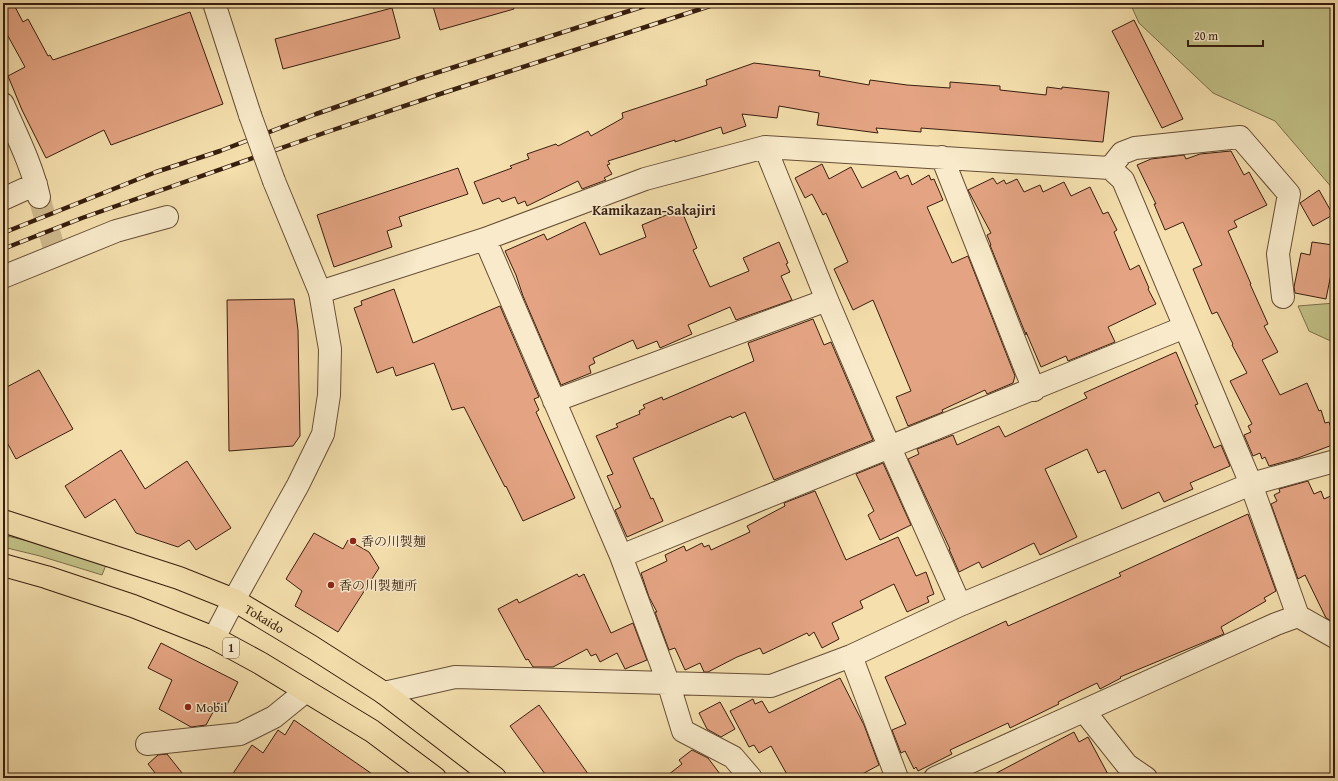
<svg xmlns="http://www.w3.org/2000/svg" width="1338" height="781" viewBox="0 0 1338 781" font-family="'Gentium Book Plus','Noto Serif JP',serif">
<rect width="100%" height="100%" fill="#f4dfad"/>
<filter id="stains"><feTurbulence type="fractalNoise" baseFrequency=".005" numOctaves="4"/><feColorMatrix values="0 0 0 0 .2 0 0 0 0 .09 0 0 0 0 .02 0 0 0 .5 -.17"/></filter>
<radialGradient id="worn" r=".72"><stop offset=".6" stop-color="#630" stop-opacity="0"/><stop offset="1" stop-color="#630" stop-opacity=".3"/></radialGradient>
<path fill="#c1c086" stroke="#7c6f4a" d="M 1130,3 L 1335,3 L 1335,195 L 1333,189 L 1275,121 L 1213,93 L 1139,23 Z
M 1335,303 L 1335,343 L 1309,331 L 1298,306 Z
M 3,535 L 45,545 L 106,565 L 102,575 L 40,556 L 3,547 Z"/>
<path fill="#e4a483" stroke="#381e0e" d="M 3,3 L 13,3 L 23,22 L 28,19 L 48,56 L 50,55 L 53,60 L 190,12 L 223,104 L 111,145 L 104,130 L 46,158 L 22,110 L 8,76 L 25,67 L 3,27 Z
M 432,3 L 513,3 L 514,9 L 440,30 Z
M 392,8 L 400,38 L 283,69 L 275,39 Z
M 1134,20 L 1183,119 L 1162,128 L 1112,31 Z
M 754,63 L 820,71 L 819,76 L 869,85 L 870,80 L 907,85 L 950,88 L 950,82 L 1000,86 L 1000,90 L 1046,95 L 1047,87 L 1062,89 L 1062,87 L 1109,92 L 1103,142 L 921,128 L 921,132 L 876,128 L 878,133 L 817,125 L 819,113 L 779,106 L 777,118 L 742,114 L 746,126 L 723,134 L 721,127 L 675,142 L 675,140 L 608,161 L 610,164 L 607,165 L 612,174 L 604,178 L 606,180 L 582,189 L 578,181 L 527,206 L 525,201 L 518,204 L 515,197 L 502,202 L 499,198 L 483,204 L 474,182 L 512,168 L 510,166 L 529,159 L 527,154 L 556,144 L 558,146 L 588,131 L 591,136 L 623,118 L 622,113 L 707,85 L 706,80 Z
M 1231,151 L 1244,175 L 1249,172 L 1267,205 L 1234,221 L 1237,227 L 1228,231 L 1251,284 L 1250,284 L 1268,324 L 1264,326 L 1278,352 L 1262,360 L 1280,395 L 1307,383 L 1319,411 L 1321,410 L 1325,423 L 1329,422 L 1335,439 L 1335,444 L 1298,458 L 1269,466 L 1265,457 L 1262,459 L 1260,453 L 1253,456 L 1244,435 L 1251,432 L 1248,426 L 1252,424 L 1230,381 L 1247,373 L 1232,345 L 1233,344 L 1217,312 L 1212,314 L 1193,269 L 1202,265 L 1183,222 L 1165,230 L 1154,204 L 1156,204 L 1137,165 L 1151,159 L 1184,155 L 1186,159 L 1200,154 Z
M 822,164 L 829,179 L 851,167 L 862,188 L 896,171 L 900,179 L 908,175 L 912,185 L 929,175 L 931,180 L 934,179 L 943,200 L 927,207 L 952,263 L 968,256 L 1015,376 L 1013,383 L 987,394 L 985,390 L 942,410 L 943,412 L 908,426 L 896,397 L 911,391 L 873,300 L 853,310 L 834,269 L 848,262 L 826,213 L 823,215 L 812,194 L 805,198 L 795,178 Z
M 458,168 L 468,194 L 399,217 L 402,226 L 387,231 L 392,247 L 334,267 L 317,215 Z
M 993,178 L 997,184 L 1004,180 L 1006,184 L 1017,179 L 1024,192 L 1040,185 L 1043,192 L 1064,182 L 1071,196 L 1090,187 L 1103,214 L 1108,212 L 1117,230 L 1114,232 L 1130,270 L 1139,265 L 1149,288 L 1148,289 L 1156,304 L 1108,327 L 1115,342 L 1068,361 L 1066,356 L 1041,367 L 1026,332 L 1026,335 L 990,245 L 991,245 L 987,235 L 991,233 L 968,190 Z
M 1319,190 L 1332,213 L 1330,214 L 1331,216 L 1313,226 L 1300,203 Z
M 681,209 L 697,248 L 693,250 L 710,287 L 749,271 L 743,258 L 779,242 L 788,263 L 786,264 L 790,272 L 781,276 L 792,300 L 736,320 L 730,307 L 688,325 L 692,334 L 660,348 L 657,341 L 637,349 L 633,340 L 593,358 L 595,363 L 589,366 L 591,373 L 561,385 L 523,296 L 516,275 L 505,251 L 544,234 L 547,240 L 585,222 L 600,255 L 646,237 L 642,225 Z
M 1312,242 L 1333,245 L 1331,259 L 1334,259 L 1326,299 L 1295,293 L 1294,287 L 1301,253 L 1310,255 Z
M 394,289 L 413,343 L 500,306 L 539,397 L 534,399 L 539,410 L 536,412 L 575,498 L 523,521 L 506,486 L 505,487 L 464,407 L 452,410 L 434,363 L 396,376 L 393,367 L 377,373 L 354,308 L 362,305 L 361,301 Z
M 294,299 L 298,330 L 300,436 L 293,446 L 229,451 L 227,300 Z
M 813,319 L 824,345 L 831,342 L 873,440 L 774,480 L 745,412 L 732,418 L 731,416 L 633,458 L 651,499 L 653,498 L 663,521 L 627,537 L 615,510 L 621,507 L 607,476 L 613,474 L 596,436 L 618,427 L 616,424 L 640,414 L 639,411 L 645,408 L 643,405 L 662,397 L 663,400 L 754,361 L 748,343 Z
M 1176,352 L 1198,404 L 1195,405 L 1214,448 L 1221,445 L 1230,466 L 1190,483 L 1193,489 L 1164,502 L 1159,492 L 1122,509 L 1105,470 L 1098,473 L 1087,449 L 1045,469 L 1077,537 L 1040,555 L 1034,543 L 982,568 L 979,562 L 959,572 L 949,549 L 950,549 L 908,459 L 919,454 L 917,449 L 953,435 L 957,445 L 999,426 L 1005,437 L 1087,398 L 1084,393 Z
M 39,370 L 73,429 L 16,459 L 3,435 L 3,389 Z
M 121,450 L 145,489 L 187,461 L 231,528 L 196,550 L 189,540 L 178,547 L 136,533 L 115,499 L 85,518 L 65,486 Z
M 883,463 L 911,525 L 880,540 L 868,515 L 874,511 L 856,474 Z
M 1308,481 L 1314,494 L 1321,491 L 1324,499 L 1335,494 L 1335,623 L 1326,618 L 1305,575 L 1298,579 L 1271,504 L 1277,501 L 1274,495 L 1280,492 L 1279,489 Z
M 815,491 L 846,560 L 898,537 L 916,576 L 926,572 L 934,594 L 927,597 L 929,602 L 907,612 L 894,584 L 860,601 L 863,608 L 832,623 L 839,639 L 822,648 L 814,632 L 809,636 L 807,633 L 763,654 L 760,648 L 737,657 L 708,672 L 704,672 L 700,663 L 685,670 L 675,648 L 669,650 L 655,612 L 657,612 L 649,597 L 641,573 L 667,561 L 665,555 L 684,546 L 686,551 L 702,543 L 704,547 L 709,545 L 711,550 L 750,532 L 747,526 L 785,506 L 784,503 Z
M 1248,514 L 1276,591 L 1264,598 L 1266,601 L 1221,627 L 1224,634 L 1120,677 L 1121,678 L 1100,689 L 1097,683 L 1058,702 L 1059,704 L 1010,728 L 1008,723 L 950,750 L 952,754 L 918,771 L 916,767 L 914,769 L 905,751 L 901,753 L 892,730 L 906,724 L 885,677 L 1006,621 L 1008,626 L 1121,576 L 1119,573 Z
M 314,533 L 343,549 L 348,540 L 369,552 L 379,568 L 338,632 L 295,606 L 302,591 L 286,579 Z
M 577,574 L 579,577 L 584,574 L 611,633 L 633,623 L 647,660 L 625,669 L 617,653 L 600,662 L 596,654 L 591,656 L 587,649 L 553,667 L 533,667 L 528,659 L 526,660 L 498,609 L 517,599 L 519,603 Z
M 161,643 L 238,682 L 226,707 L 218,703 L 206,725 L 191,727 L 159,709 L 172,680 L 148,668 Z
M 840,678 L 864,725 L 879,765 L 855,778 L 789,778 L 771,746 L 759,753 L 754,745 L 749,747 L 730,711 L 753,699 L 755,704 L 762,701 L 769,713 Z
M 720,702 L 735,729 L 721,737 L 707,729 L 699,713 Z
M 539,705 L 591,778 L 548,778 L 510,726 Z
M 294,720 L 378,778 L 230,778 L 252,745 L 263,753 L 278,730 L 285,735 Z
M 1074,732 L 1079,742 L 1088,737 L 1110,778 L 987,778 Z
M 692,750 L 708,758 L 723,778 L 664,778 L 682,764 L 679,760 Z
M 167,754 L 186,778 L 159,778 L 148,764 L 158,755 Z"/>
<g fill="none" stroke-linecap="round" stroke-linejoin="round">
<path stroke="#ceb88d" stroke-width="22" stroke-dasharray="22 11" stroke-linecap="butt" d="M 39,197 L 56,255"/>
<defs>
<path id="minor" d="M 3,104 C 16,134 32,165 39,197
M 765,147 L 827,300 L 890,448 L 960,605
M 942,157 L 1034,390
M 1110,168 L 1122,153 L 1135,148 L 1240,137 L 1289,194 L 1278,254 L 1283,297
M 3,199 L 36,184
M 485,239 L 621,556 L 668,682 L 683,731 L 733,757 L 751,778
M 3,277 L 116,231 L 167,217
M 320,292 L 485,239 L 645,179 L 765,147 L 1110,168 L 1123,180 L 1251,484 L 1298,616 L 1335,637
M 554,401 L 827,300
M 621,556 L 1185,327
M 851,656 L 897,778
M 384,693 L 455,677 L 771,686 L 851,656 L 960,605 L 1251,484 L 1335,461
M 1084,711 L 1127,765 L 1146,778
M 147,744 L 240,734 L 274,717 L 306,691
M 935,778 L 1276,624 L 1298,616"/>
<path id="tertiary" d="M 214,3 L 250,115
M 214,638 L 234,600 L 298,485 L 323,434 L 329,395 L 330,349 L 320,292 L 274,181"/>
<g id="trunk">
<path id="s1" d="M 3,521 L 179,578 L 234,600 L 312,647 L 384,693 L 495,778"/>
<path d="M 3,565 L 46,577 L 133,606 L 214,638 L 260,663 L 372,731 L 435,778"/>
</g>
</defs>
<use href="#minor" stroke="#674e36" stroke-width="24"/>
<use href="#tertiary" stroke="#674e36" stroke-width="24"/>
<use href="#trunk" stroke="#381e0e" stroke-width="24"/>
<use href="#minor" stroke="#f8eaca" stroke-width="22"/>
<use href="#tertiary" stroke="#f8eaca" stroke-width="22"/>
<use href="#trunk" stroke="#f4dfad" stroke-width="22"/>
<defs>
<path id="rail" d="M 3,233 L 156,172 L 220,151 L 316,114 L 417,79 L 654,3
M 3,249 L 82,218 L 324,133 L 440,94 L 719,3"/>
</defs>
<use href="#rail" stroke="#381e0e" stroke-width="4.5"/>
<use href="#rail" stroke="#f8eaca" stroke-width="3" stroke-dasharray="9" stroke-linecap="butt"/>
<defs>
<path id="tertiary-bridge" d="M 250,115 L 274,181"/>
</defs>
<use href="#tertiary-bridge" stroke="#674e36" stroke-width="24" stroke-linecap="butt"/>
<use href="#tertiary-bridge" stroke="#f8eaca" stroke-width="22"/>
</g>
<g fill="#8f2418" stroke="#f8eaca" stroke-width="1.5">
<circle cx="353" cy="541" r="4"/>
<circle cx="331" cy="585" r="4"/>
<circle cx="188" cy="707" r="4"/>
</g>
<g text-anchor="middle" stroke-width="3" stroke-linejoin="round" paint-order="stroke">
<rect fill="#f8eaca" stroke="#725b46" stroke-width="1" x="223" y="638" width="16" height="20" rx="3"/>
<g font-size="12" font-weight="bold" fill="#381e0e">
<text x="231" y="652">1</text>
</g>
<g font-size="13" fill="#381e0e" stroke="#f8eaca" text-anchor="start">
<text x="361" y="546">香の川製麺</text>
<text x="339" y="590">香の川製麺所</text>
<text x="196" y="712">Mobil</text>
</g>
<g font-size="13" fill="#381e0e" stroke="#f8eaca">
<text dy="5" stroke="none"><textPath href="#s1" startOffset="280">Tokaido</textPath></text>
</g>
<g font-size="14" font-weight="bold" fill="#381e0e" stroke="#f8eaca">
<text x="654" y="215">Kamikazan-Sakajiri</text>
</g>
</g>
<rect width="1338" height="781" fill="none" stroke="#f4dfad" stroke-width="16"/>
<rect x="4" y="4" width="1330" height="773" fill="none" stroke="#381e0e" stroke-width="2"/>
<rect x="8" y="8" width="1322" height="765" fill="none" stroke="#381e0e"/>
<path d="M1188 40v6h75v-6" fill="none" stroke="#381e0e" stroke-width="2"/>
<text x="1194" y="40" font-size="12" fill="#381e0e" stroke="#f8eaca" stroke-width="3" paint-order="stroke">20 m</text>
<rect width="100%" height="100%" filter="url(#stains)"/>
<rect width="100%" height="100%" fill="url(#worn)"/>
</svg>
